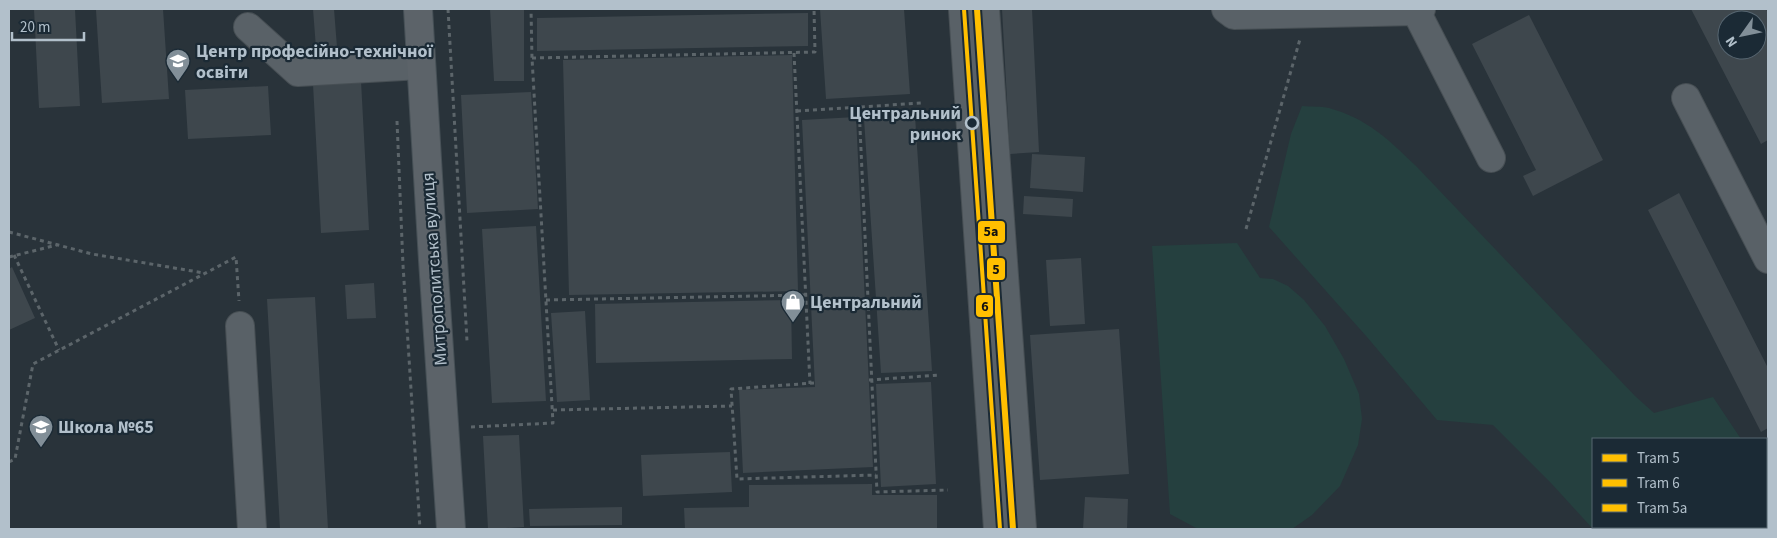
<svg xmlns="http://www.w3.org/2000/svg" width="1777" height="538" viewBox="0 0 1777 538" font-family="'Source Sans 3',sans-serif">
<rect width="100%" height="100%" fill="#29333a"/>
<path fill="#25403f" d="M 1302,106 C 1311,107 1321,106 1329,108 C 1368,119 1389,140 1417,167 L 1635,396 L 1654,413 L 1713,397 L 1741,439 L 1593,439 L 1593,527 L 1766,527 L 1766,487 L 1768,491 L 1768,529 L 1593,529 L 1551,483 L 1493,425 L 1437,420 L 1367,337 L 1269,227 L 1291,134 Z
M 1237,243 L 1260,278 L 1273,279 L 1288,286 L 1304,300 L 1325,326 L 1344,359 L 1359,394 L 1362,419 L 1358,445 L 1340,486 L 1312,515 L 1292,529 L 1198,529 L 1170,514 L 1152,246 Z"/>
<path fill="#3e474d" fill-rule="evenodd" d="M 34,9 L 75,9 L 80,106 L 39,108 Z
M 110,9 L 163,9 L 169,99 L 102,103 L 96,10 Z
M 313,9 L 334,9 L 338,60 L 361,81 L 369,230 L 321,233 L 313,84 L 317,61 Z
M 490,9 L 524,9 L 524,81 L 494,81 Z
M 820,9 L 904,9 L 910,94 L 826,99 Z
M 1002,9 L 1032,9 L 1039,152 L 1010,154 Z
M 1691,9 L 1766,9 L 1768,13 L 1768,140 L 1761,144 ZM 1727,20 L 1757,20 L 1757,50 L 1727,50 Z
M 808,13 L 808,46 L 537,51 L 537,18 Z
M 1529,15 L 1603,160 L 1533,196 L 1523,176 L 1536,170 L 1472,44 Z
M 792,55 L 798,291 L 569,295 L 563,60 Z
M 268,86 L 271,135 L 188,139 L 185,90 Z
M 531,92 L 538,209 L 467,213 L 461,95 Z
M 915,116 L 932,371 L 881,373 L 864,119 Z
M 856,117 L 873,467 L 743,473 L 739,390 L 815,387 L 802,120 Z
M 1032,154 L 1085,157 L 1083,192 L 1030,188 Z
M 1679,193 L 1768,368 L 1768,428 L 1761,432 L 1648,210 Z
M 1024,196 L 1073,199 L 1072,217 L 1023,214 Z
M 536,226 L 546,401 L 492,403 L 482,229 Z
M 1081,258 L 1085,324 L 1050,326 L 1046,260 Z
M 12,267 L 35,318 L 9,330 L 9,269 Z
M 374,283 L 376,318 L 347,319 L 345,285 Z
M 315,297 L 328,529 L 280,529 L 267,299 Z
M 791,300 L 792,359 L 596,363 L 595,304 Z
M 585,311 L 590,400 L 557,402 L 551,313 Z
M 1119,329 L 1129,474 L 1040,480 L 1030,335 Z
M 931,382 L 936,484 L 881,487 L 876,384 Z
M 519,435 L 524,527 L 488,529 L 483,436 Z
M 730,452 L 732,492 L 643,496 L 641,455 Z
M 872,484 L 872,495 L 937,495 L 937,529 L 685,529 L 684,508 L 749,507 L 749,485 Z
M 1085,497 L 1128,499 L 1127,529 L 1083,529 Z
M 622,507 L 622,525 L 530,526 L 529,509 Z"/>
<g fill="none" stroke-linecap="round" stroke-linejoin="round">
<defs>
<path id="minor" d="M 963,9 L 998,529
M 985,9 L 1022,529
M 1226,9 L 1234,15 L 1416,11 L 1421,9
M 1416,11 L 1491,158
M 248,27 L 298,72 L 421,65
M 1686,98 L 1768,259
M 240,326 L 252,529"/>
<path id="major" d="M 418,9 L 433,260 L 451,529"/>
</defs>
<use href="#minor" stroke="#474f54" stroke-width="30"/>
<use href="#major" stroke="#465056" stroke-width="30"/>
<path stroke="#5c656a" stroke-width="3" stroke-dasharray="4 4" stroke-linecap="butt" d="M 448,9 L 467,341
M 794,53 L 810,384
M 532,58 L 815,52 L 814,9
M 859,107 L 877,492 L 948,490
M 797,111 L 922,103
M 397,121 L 403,265 L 420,529
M 1246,229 L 1300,39
M 9,232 L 92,254 L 204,273
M 14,255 L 59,350
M 9,257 L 57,245
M 546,300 L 806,295
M 869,380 L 940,375
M 814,383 L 731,389 L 737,479 L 876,475
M 553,410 L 732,406
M 471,427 L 553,423 L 532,58 L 531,9
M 9,462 L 15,459 L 33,364 L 236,257 L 239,301"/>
<use href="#minor" stroke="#596167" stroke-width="28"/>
<use href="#major" stroke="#5c6369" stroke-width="28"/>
<defs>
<path id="tram-1" d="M 978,9 L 1014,529"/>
<path id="tram-2" d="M 964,9 L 1000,529"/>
<path id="tram-3" d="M 976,9 L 1012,529"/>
</defs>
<use href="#tram-1" stroke="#1b2a35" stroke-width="8"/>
<use href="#tram-2" stroke="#1b2a35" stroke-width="8"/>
<use href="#tram-3" stroke="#1b2a35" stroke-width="8"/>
<use href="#tram-1" stroke="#ffbf00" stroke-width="4"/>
<use href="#tram-2" stroke="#ffbf00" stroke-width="4"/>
<use href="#tram-3" stroke="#ffbf00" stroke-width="4"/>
</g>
<defs>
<symbol id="university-pin" viewBox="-11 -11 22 30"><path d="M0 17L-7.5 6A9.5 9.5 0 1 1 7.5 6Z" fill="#828f98" stroke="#1b2a35"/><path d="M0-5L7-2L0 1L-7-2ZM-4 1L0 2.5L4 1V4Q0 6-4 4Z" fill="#fff"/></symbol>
<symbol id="shop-pin" viewBox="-11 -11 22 30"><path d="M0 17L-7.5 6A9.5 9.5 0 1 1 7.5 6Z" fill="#828f98" stroke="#1b2a35"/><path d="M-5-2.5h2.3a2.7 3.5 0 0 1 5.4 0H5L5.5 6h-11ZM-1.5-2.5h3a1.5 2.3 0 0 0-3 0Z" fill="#fff"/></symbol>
<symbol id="school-pin" viewBox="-11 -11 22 30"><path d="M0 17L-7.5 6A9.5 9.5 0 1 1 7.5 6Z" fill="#828f98" stroke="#1b2a35"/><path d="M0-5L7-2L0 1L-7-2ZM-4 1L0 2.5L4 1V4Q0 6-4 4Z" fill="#fff"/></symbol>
</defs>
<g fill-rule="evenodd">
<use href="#university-pin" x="164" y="47" width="28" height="38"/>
<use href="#shop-pin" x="779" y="288" width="28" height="38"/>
<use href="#school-pin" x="27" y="413" width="28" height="38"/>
</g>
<circle fill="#1b2a35" stroke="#b2c0cb" stroke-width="2.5" cx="972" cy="123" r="6"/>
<g text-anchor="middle" stroke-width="4.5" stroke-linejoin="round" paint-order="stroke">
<g font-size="18" font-weight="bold" fill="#b2c0cb" stroke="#1b2a35" text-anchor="start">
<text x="196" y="57">Центр професійно-технічної<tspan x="196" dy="21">освіти</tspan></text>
<text x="810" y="308">Центральний</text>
<text x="58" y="433">Школа №65</text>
</g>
<g font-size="18" font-weight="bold" fill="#b2c0cb" stroke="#1b2a35" text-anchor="end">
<text x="961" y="119">Центральний<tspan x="961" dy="21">ринок</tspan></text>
</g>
<g font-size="18" fill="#b2c0cb" stroke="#1b2a35">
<text transform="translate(434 269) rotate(-94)" y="6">Митрополитська вулиця</text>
</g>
</g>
<g stroke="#1b2a35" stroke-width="2">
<rect x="977" y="220" width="29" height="24" rx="5" fill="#ffbf00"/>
<rect x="986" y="257" width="20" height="24" rx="5" fill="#ffbf00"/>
<rect x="975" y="294" width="19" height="24" rx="5" fill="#ffbf00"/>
</g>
<g font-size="14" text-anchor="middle" font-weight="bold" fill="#111">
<text x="991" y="236">5а</text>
<text x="996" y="274">5</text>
<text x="985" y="311">6</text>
</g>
<rect width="1777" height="538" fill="none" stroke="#b2c0cb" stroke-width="20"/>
<rect x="1592" y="438" width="175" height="90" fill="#1b2a35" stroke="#576671"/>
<rect x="1602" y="454" width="25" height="8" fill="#ffbf00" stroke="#576671"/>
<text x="1637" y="463" font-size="15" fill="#b2c0cb">Tram 5</text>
<rect x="1602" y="479" width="25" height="8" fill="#ffbf00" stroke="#576671"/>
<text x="1637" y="488" font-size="15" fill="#b2c0cb">Tram 6</text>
<rect x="1602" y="504" width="25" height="8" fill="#ffbf00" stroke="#576671"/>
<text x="1637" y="513" font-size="15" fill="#b2c0cb">Tram 5а</text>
<g transform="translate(1742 35) rotate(237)"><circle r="24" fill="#1b2a35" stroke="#576671"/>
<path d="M0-4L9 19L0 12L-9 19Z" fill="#828f98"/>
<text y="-8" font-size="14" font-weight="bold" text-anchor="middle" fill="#b2c0cb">N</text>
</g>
<path d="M12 32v8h72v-8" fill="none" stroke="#b2c0cb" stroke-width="2.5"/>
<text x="20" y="32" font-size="15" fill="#b2c0cb" stroke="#1b2a35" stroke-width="4" paint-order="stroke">20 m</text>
</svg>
